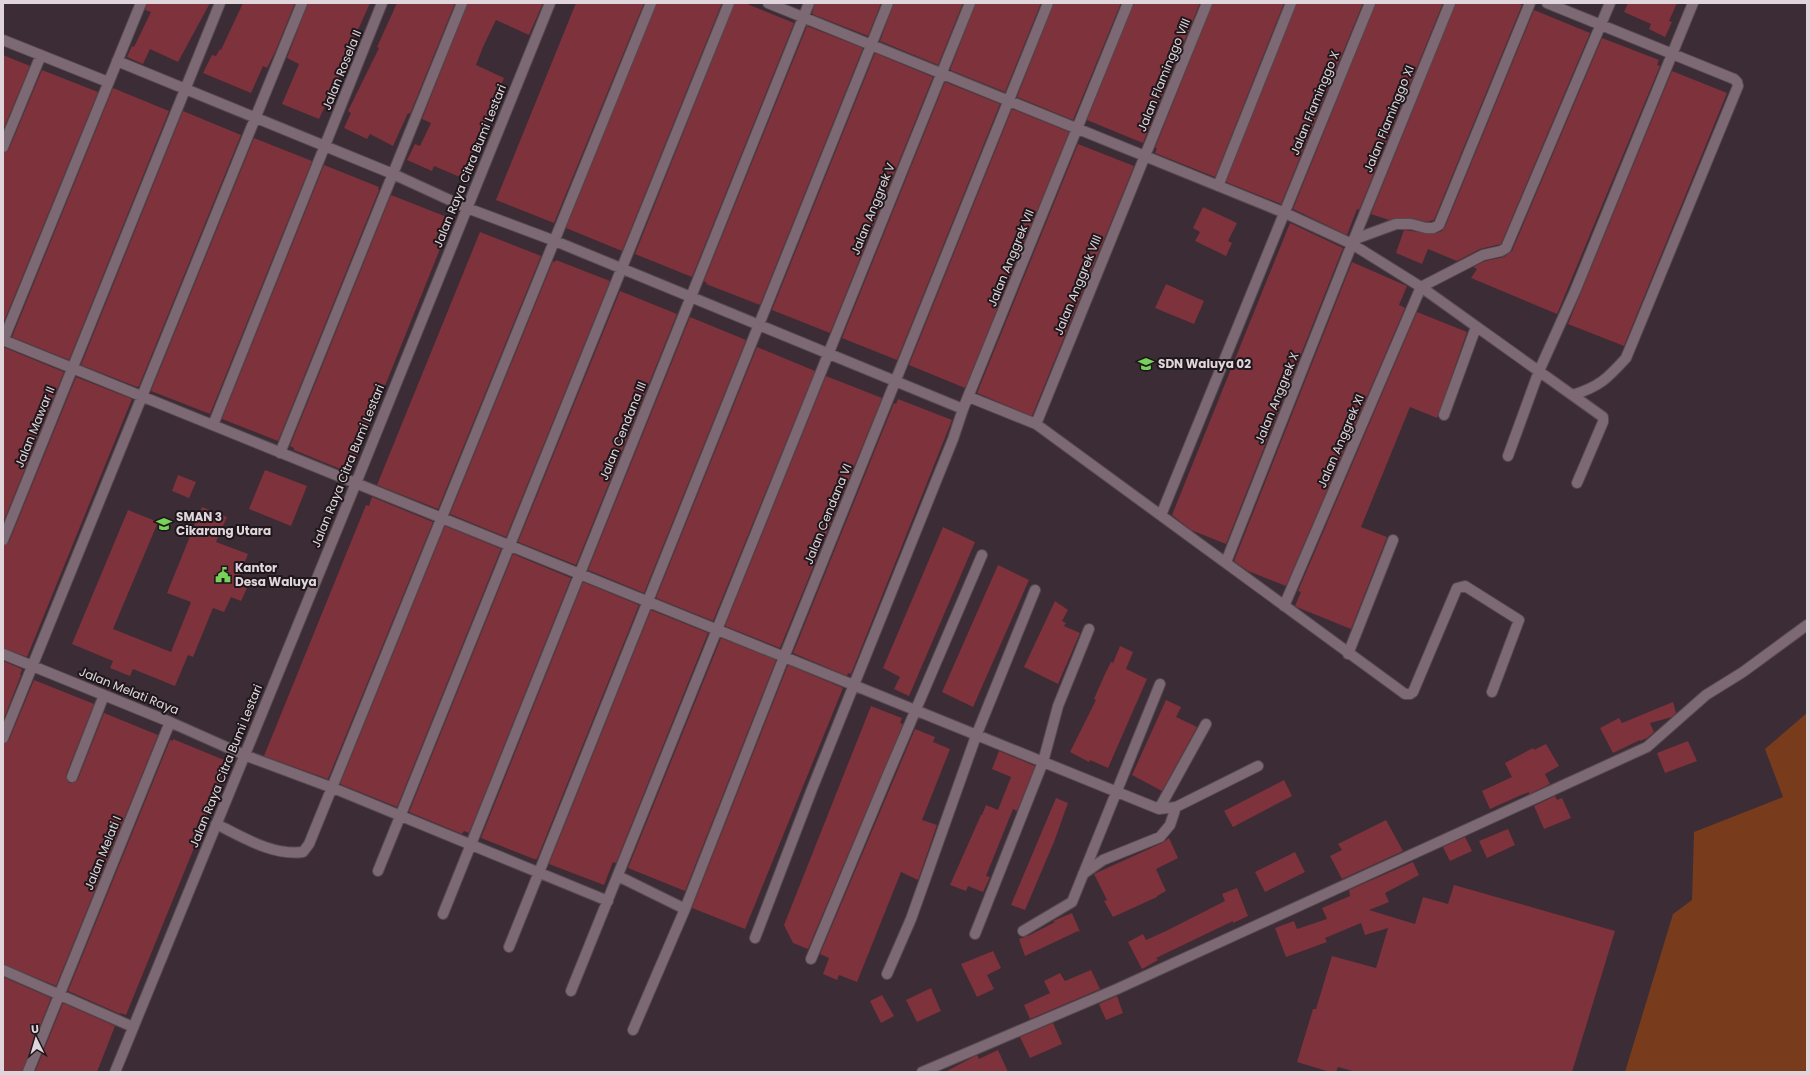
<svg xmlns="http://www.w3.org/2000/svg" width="1810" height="1075" viewBox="0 0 1810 1075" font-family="Poppins,sans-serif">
<rect width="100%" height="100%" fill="#3c2c35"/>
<path fill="#783c1c" d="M 1807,713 L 1807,1072 L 1625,1072 L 1673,914 L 1692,900 L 1694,832 L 1783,797 L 1765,749 Z"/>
<path fill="#7e323b" d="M 147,3 L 210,3 L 178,62 L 150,49 L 143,64 L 127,57 L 132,46 L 134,47 L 151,12 L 145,10 Z
M 243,3 L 295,3 L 275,52 L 267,68 L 263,66 L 251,93 L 203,73 L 212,55 L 216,56 L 220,49 L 221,50 Z
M 308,3 L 370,3 L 353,41 L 355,42 L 319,119 L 282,104 L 299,64 L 287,58 Z
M 397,3 L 455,3 L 410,114 L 408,113 L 393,146 L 370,134 L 367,139 L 344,128 L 351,113 L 348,111 L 379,48 L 377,47 Z
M 468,3 L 543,3 L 529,35 L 496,20 L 483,47 L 476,65 L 504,78 L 478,141 L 460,177 L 434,166 L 432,171 L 407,160 L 415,144 L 420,146 L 431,123 L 422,119 Z
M 576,3 L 644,3 L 554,223 L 496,200 Z
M 657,3 L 722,3 L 622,251 L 566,228 Z
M 735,3 L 745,3 L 794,23 L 692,277 L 635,254 Z
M 815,3 L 881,3 L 868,36 L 812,14 Z
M 894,3 L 963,3 L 938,65 L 880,41 Z
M 976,3 L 1041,3 L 1005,92 L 950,70 Z
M 1054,3 L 1121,3 L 1073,120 L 1017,97 Z
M 1134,3 L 1200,3 L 1143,143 L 1087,120 Z
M 1213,3 L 1284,3 L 1215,177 L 1155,153 L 1157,148 L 1155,148 Z
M 1297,3 L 1363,3 L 1281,204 L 1226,182 Z
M 1376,3 L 1443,3 L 1359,210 L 1357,209 L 1347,235 L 1293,209 Z
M 1456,3 L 1517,3 L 1522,5 L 1434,220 L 1427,222 L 1411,218 L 1396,218 L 1389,220 L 1371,214 Z
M 1628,3 L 1677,3 L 1669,21 L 1672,22 L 1665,37 L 1649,29 L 1651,24 L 1624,12 Z
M 1534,10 L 1590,33 L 1501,244 L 1480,249 L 1457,261 L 1428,249 L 1422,264 L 1396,253 L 1404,230 L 1433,234 L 1442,231 L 1445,227 Z
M 807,26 L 863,48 L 760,305 L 706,284 L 707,283 L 704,281 Z
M 1602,38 L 1659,60 L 1657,65 L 1660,66 L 1557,314 L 1471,278 L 1477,269 L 1473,267 L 1485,261 L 1504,257 L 1512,251 Z
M 875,53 L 933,77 L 830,333 L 772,310 Z
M 3,55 L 30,66 L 3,130 Z
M 42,70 L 98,92 L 3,324 L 3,153 L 9,149 Z
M 1672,71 L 1727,93 L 1624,346 L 1568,324 Z
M 945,82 L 1000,104 L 897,360 L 842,338 Z
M 113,88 L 169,111 L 69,360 L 12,337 Z
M 1012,109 L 1069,132 L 965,388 L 909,365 Z
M 183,111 L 241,135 L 139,386 L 137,387 L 81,365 Z
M 254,138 L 312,161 L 210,414 L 151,391 Z
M 1078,144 L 1134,166 L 1032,416 L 977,393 Z
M 324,165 L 379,187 L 378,189 L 379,190 L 278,441 L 222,419 Z
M 391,195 L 452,219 L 350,473 L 294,450 L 294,448 L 290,446 Z
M 1203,207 L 1237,223 L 1228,241 L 1232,243 L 1226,256 L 1195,241 L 1200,232 L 1193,228 Z
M 1290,223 L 1343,248 L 1226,544 L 1191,530 L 1172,515 Z
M 480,232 L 541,256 L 438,509 L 377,485 Z
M 556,260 L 610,281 L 506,537 L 450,514 L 553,261 L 555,262 Z
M 1352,262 L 1407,286 L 1399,305 L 1405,308 L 1286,586 L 1248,571 L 1234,561 Z
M 1166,284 L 1204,301 L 1194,324 L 1155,308 Z
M 620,291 L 677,314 L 576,565 L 518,542 Z
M 1417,312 L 1467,332 L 1437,418 L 1410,407 L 1361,527 L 1387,537 L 1351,629 L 1299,608 L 1295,606 L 1301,592 L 1298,591 Z
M 690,317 L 746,340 L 644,593 L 588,570 Z
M 3,347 L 64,372 L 3,523 Z
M 757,347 L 815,371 L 713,621 L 656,598 Z
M 826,376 L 882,398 L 780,648 L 725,626 Z
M 76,377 L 132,399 L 27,657 L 3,648 L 3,546 L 9,542 Z
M 898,399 L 952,420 L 851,674 L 848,673 L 847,676 L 793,653 L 894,403 L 896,404 Z
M 265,470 L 307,486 L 291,526 L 249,509 Z
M 178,475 L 196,482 L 189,498 L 172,491 Z
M 372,497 L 433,522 L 328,779 L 264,756 L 366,505 L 369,506 Z
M 202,507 L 227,517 L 216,542 L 248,554 L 236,584 L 247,588 L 241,601 L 231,597 L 224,612 L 213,608 L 193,657 L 188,655 L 175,686 L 133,669 L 130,676 L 110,668 L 113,661 L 72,644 L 128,510 L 158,522 L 113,629 L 171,652 L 191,602 L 167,593 Z
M 445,526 L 501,549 L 397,807 L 340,784 Z
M 943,527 L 975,542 L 909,696 L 894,689 L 900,677 L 883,668 Z
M 513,554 L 571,578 L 469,833 L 464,831 L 462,834 L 409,812 Z
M 998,565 L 1029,580 L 973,707 L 942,692 Z
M 583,582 L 639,605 L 537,859 L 534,859 L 481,838 Z
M 1055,601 L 1068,610 L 1062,621 L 1066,623 L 1064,626 L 1080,633 L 1058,684 L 1024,667 Z
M 651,610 L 708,633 L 616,863 L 613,862 L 604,885 L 549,864 Z
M 721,638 L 776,660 L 685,891 L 628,868 Z
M 1120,646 L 1133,652 L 1126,669 L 1147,679 L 1108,768 L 1090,760 L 1089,762 L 1070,752 L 1096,700 L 1094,699 L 1105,674 L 1111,662 L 1113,663 Z
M 3,661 L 22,669 L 20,675 L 21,675 L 3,721 Z
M 788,665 L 843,688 L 745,929 L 692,908 Z
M 34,680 L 94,704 L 66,775 L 66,778 L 69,783 L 73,783 L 78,779 L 104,713 L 158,735 L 56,986 L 3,964 L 3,744 L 9,740 Z
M 1166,700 L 1181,707 L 1176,717 L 1197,727 L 1162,791 L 1132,775 Z
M 1673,702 L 1676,713 L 1672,717 L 1650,723 L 1654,732 L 1647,738 L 1640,741 L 1640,740 L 1613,753 L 1600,728 L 1619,718 L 1622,723 Z
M 871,706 L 899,717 L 902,718 L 900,723 L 903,724 L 808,949 L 793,943 L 784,925 Z
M 915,729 L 935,737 L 933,742 L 950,749 L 922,820 L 937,825 L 918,880 L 901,872 L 857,982 L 839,975 L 837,980 L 823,974 L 829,958 L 820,954 Z
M 173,739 L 229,762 L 126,1015 L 121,1013 L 120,1014 L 68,991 L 170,740 L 173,741 Z
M 1688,741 L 1697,761 L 1665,773 L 1657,753 Z
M 1546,744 L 1559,766 L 1545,774 L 1550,784 L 1529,794 L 1529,792 L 1521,795 L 1490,809 L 1482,791 L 1512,777 L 1505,763 L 1533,748 L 1534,750 Z
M 999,751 L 1035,766 L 1017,811 L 1013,809 L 986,876 L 990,877 L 983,892 L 968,886 L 966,891 L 950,885 L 981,815 L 982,815 L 986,805 L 998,810 L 1011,777 L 992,769 Z
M 1284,780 L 1292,796 L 1233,827 L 1224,811 Z
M 1555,796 L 1557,800 L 1562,798 L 1571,818 L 1544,829 L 1534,806 Z
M 1056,798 L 1068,803 L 1054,842 L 1025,910 L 1011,905 Z
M 1386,820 L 1403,851 L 1342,879 L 1330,856 L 1342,850 L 1338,844 Z
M 1508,829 L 1515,845 L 1487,858 L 1479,841 Z
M 1465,837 L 1472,851 L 1450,861 L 1443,847 Z
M 1169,838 L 1178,858 L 1156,869 L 1166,891 L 1157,896 L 1157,897 L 1113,917 L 1104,901 L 1107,900 L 1094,874 L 1162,843 Z
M 1295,852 L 1305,872 L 1265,892 L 1255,872 Z
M 1413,862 L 1419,875 L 1385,893 L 1389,902 L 1369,910 L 1415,924 L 1423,897 L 1448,904 L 1454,885 L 1615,931 L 1572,1072 L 1356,1072 L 1338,1067 L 1336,1072 L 1330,1072 L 1297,1062 L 1313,1009 L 1316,1009 L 1332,956 L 1376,968 L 1388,928 L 1365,935 L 1361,923 L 1325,938 L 1327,942 L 1286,957 L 1275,928 L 1294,921 L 1297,929 L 1327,919 L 1322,908 L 1350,896 L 1349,890 Z
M 1237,888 L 1248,916 L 1233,923 L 1233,921 L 1156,958 L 1158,960 L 1142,969 L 1128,942 L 1143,934 L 1146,940 L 1166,931 L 1225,901 L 1222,894 Z
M 1072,913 L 1080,932 L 1078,931 L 1025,956 L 1019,939 L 1030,935 L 1055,922 L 1053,921 Z
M 993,951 L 1001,968 L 987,975 L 994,989 L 977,997 L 961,964 Z
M 1091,970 L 1100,989 L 1030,1019 L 1024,1005 L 1050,993 L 1044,981 L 1060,973 L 1065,981 Z
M 3,977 L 51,998 L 22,1072 L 3,1072 Z
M 931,988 L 941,1011 L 917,1022 L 906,1000 Z
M 882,995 L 894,1016 L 881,1023 L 870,1001 Z
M 1117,996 L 1123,1013 L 1106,1020 L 1099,1004 Z
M 63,1003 L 115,1026 L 97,1072 L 35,1072 Z
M 1053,1023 L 1062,1044 L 1030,1058 L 1020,1037 Z
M 998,1050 L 1008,1072 L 945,1072 L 977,1055 L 979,1059 Z"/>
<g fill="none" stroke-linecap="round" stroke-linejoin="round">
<defs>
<path id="minor" d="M 768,3 L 1285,213 L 1352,244 L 1421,287 L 1603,417 L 1603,422 L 1577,483
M 1547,3 L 1734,79 L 1737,82 L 1738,86 L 1626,358 C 1607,379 1600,386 1573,395
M 3,40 L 108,82
M 117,61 L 393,174 L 467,208 L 555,241 L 963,409
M 3,147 L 41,55
M 1218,186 L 1291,3
M 1355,239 L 1396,224 L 1411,224 L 1426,228 L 1433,228 L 1439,225 L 1530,3
M 3,340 L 1159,809 L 1176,807
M 3,341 L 141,3
M 969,397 L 1036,424 L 1405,694 L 1410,694 L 1413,692 L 1457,588 L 1465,586 L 1519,620 L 1492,692
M 1444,415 L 1476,327
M 1036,424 L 1207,3
M 213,425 L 382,3
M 280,453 L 462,3
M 1508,456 L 1539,371 L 1575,291 L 1693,3
M 1161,515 L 1370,3
M 3,540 L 220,3
M 1226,562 L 1352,244 L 1450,3
M 1284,606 L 1421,287 L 1483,255 L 1501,251 L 1506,248 L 1610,3
M 3,654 L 170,722 L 244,755 L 333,788 L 608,901
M 1348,654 L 1393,540
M 3,738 L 302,3
M 72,777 L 104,695
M 1159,809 L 1206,724
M 216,824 C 243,837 272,856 303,852 L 309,844 L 651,3
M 378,871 L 729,3
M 1083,874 L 1103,860 L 1160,837 L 1170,825 L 1176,807 L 1258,766
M 618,876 L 685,909
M 443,914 L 809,3
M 1023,931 L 1072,902 L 1160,684
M 975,934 L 1043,762 L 1058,706 L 1089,629
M 755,938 L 812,789 L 953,439 L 963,409 L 1128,3
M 509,947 L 888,3
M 811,959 L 887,777 L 982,555
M 3,970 L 133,1027
M 887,974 L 911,919 L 976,736 L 1035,590
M 571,991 L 970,3
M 633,1030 L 685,909 L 784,657 L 1048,3
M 28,1072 L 170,722
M 115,1072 L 356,483 L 550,3
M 922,1072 L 1117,989 L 1647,747 L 1706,695 L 1743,672 L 1807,625"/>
</defs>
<use href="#minor" stroke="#574a51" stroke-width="12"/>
<use href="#minor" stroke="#7c6973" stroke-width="10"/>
</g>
<defs>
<symbol id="school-bare" viewBox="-9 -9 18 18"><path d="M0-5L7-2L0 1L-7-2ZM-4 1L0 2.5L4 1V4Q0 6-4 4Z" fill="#78d259" stroke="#1e171b" stroke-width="2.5" paint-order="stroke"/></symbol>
<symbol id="civic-bare" viewBox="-9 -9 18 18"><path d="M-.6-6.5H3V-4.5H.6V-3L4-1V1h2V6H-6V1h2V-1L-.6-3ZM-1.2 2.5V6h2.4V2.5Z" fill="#78d259" stroke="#1e171b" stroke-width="2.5" paint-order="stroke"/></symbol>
</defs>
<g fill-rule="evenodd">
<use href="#school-bare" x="1135" y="353" width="22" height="22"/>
<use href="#school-bare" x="153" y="513" width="22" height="22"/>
<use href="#civic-bare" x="212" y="564" width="22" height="22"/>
</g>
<g text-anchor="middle" stroke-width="4" stroke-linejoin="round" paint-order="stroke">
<g font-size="12" fill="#e0d5db" stroke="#1e171b">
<text transform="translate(342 70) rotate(-68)" y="4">Jalan Rosela II</text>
<text transform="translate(1164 75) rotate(-68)" y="4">Jalan Flaminggo VIII</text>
<text transform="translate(1315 103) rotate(-68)" y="4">Jalan Flaminggo X</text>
<text transform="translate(1389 119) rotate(-68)" y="4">Jalan Flaminggo XI</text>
<text transform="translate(470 166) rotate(-68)" y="4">Jalan Raya Citra Bumi Lestari</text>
<text transform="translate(873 209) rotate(-68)" y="4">Jalan Anggrek V</text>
<text transform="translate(1011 258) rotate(-68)" y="4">Jalan Anggrek VII</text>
<text transform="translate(1078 285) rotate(-68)" y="4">Jalan Anggrek VIII</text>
<text transform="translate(1277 398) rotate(-68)" y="4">Jalan Anggrek X</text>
<text transform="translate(35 427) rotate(-68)" y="4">Jalan Mawar II</text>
<text transform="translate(623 431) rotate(-68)" y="4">Jalan Cendana III</text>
<text transform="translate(1341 441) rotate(-67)" y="4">Jalan Anggrek XI</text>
<text transform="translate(348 466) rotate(-68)" y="4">Jalan Raya Citra Bumi Lestari</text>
<text transform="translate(828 514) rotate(-68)" y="4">Jalan Cendana VI</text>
<text transform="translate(129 691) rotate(22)" y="4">Jalan Melati Raya</text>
<text transform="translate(226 766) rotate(-68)" y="4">Jalan Raya Citra Bumi Lestari</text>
<text transform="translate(103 853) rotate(-68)" y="4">Jalan Melati I</text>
</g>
<g font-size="12" font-weight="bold" fill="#e0d5db" stroke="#1e171b" text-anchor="start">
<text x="1158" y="368">SDN Waluya 02</text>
<text x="176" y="521">SMAN 3<tspan x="176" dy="14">Cikarang Utara</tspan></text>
<text x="235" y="572">Kantor<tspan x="235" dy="14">Desa Waluya</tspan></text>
</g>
</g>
<rect width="1810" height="1075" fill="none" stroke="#e0d5db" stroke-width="8"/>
<g transform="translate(36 1039) rotate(355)" stroke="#1e171b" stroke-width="3" paint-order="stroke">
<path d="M0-3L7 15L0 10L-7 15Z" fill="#e0d5db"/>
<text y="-6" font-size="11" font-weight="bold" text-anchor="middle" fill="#e0d5db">U</text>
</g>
</svg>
